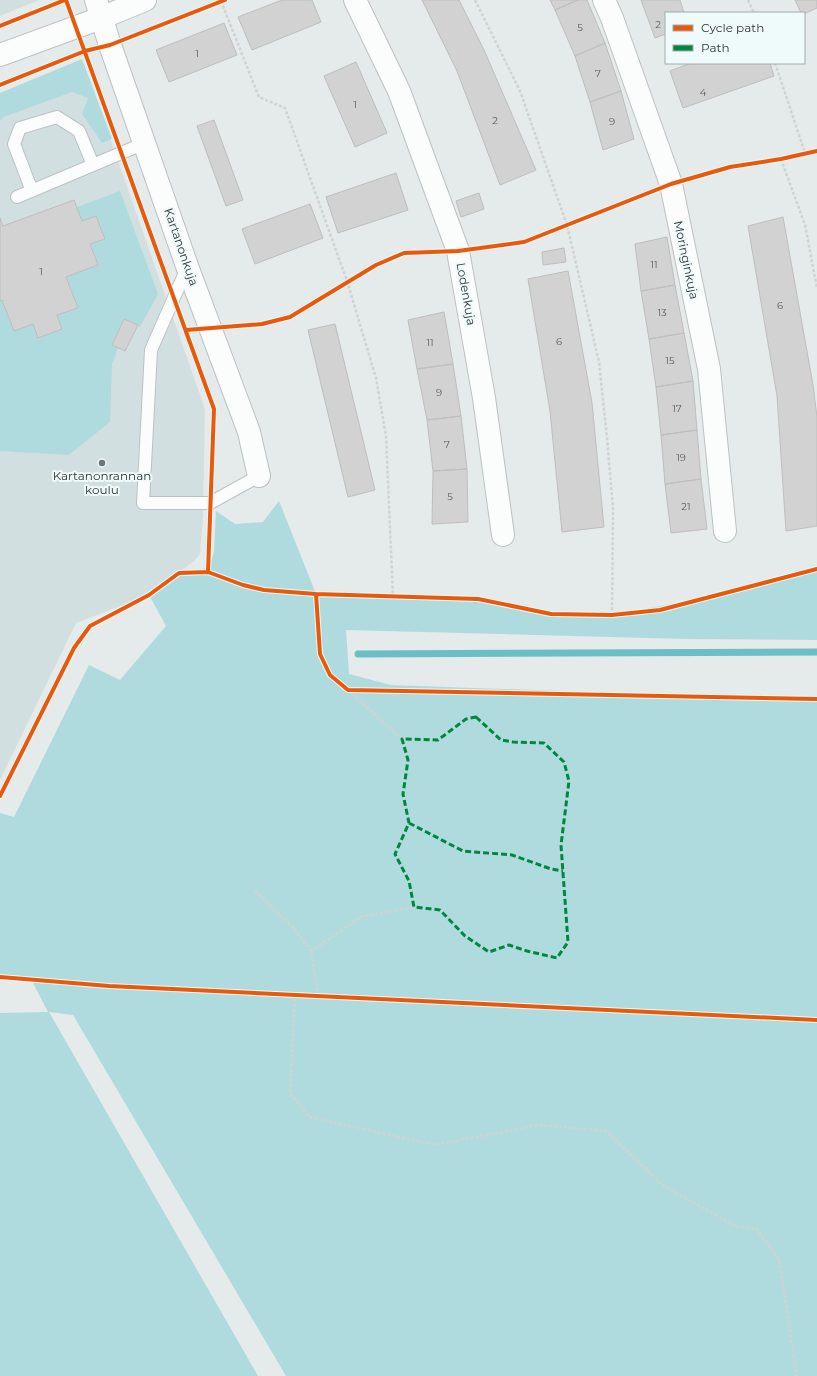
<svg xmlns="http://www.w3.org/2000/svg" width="817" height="1376" viewBox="0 0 817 1376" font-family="Montserrat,sans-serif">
<rect width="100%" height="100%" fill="#e5eaea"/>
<path fill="#d2dfe0" d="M 0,0 L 39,0 L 0,16 Z
M 91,84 L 205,409 L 203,517 L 200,554 L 194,561 L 149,595 L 76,623 L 0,780 L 0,121 L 4,117 Z"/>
<path fill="#afdbde" d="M 82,59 L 112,139 L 102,143 L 82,114 L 88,98 L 72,92 L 4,117 L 0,121 L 0,93 Z
M 120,191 L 158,294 L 140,327 L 124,319 L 112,345 L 118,348 L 112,364 L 110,422 L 69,455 L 0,451 L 0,301 L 2,300 L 14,331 L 33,324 L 38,337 L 57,315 L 78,308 L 66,277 L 98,265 L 90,244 L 105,239 L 96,216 L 82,221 L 77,207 Z
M 279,501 L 316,594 L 478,599 L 551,614 L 612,615 L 714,596 L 817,569 L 817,640 L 685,639 L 346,630 L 349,674 L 391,685 L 817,700 L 817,1376 L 286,1376 L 73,1015 L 49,1012 L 258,1376 L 0,1376 L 0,1013 L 48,1012 L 30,977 L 0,975 L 0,813 L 14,817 L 89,665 L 120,680 L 166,626 L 149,595 L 179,573 L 208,572 L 214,552 L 216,511 L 235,524 L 263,522 Z"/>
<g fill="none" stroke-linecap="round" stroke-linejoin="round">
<path stroke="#6bbfc4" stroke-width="7" d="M 358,654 L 817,652"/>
</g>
<path fill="#d1d2d1" stroke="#bdbebd" d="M 282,0 L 312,0 L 321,22 L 252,50 L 238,17 Z
M 422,0 L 459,0 L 484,50 L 536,170 L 500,185 L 457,71 Z
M 550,0 L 578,0 L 555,10 Z
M 578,0 L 587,0 L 605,43 L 575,56 L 555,10 Z
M 641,0 L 680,0 L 684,13 L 666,13 L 666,34 L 655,38 Z
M 795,0 L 817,0 L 817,8 L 804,14 L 801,13 Z
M 224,23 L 237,55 L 169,82 L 156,50 Z
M 605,43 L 621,91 L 590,102 L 575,56 Z
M 356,62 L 387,133 L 355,147 L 324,76 Z
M 691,63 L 770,63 L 774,76 L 683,108 L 670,71 Z
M 621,91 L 634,139 L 603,150 L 590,102 Z
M 214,120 L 243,200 L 226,206 L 197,126 Z
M 396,173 L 408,210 L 338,233 L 326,197 Z
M 479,193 L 484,209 L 461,217 L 456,201 Z
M 74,200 L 82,221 L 96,216 L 105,239 L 90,244 L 98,265 L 66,277 L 78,308 L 57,315 L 62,329 L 38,338 L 33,324 L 14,331 L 2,300 L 0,301 L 0,218 L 3,226 Z
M 310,204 L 323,238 L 255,264 L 242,229 Z
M 783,217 L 813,385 L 817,417 L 817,526 L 786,531 L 777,396 L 748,226 Z
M 667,237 L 675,285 L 641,291 L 635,244 Z
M 564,248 L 566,262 L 543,265 L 542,252 Z
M 568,271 L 592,403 L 604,527 L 562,532 L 550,411 L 528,279 Z
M 675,285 L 684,333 L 649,339 L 641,291 Z
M 444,312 L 453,364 L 417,369 L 408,320 Z
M 124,319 L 138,325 L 125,351 L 112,345 Z
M 335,324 L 375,490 L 348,497 L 308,330 Z
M 684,333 L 693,381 L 656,387 L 649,339 Z
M 453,364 L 461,416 L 427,420 L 417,369 Z
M 693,381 L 697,430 L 661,435 L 656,387 Z
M 461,416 L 467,469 L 433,471 L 427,420 Z
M 697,430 L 701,479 L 665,484 L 661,435 Z
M 467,469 L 468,522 L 432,524 L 433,471 Z
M 701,479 L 707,529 L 671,533 L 665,484 Z"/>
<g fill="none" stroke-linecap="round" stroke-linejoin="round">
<defs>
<path id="lane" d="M 32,191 L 14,144 L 20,128 L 57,117 L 79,131 L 93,165
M 17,197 L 145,143
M 187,268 L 151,350 L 143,503 L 210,503 L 259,476"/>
<path id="street" d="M 96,0 L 110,45 L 187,266 L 249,432 L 259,476
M 355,0 L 399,91 L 458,251 L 484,398 L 503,535
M 604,0 L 612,18 L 671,184 L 709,369 L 725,531"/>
<path id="secondary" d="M 0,55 L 101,18 L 145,0"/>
</defs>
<use href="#lane" stroke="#bdc1c1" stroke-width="14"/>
<use href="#street" stroke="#bdc1c1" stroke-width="24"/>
<use href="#secondary" stroke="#bdc1c1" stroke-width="24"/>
<path stroke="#d1d2d2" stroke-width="2.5" stroke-dasharray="3 2" stroke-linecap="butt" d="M 475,0 L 520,91 L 567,225 L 599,362 L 607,438 L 613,509 L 612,615
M 748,0 L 754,13
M 221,1 L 259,97 L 285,108 L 347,281 L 376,378 L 386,436 L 393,596
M 775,63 L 805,153
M 781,159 L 805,225 L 817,288
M 348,690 L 402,739
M 255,891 L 292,926 L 311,951 L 318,996
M 311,951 L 361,917 L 414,907
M 295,994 L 290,1093 L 309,1117 L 435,1145 L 539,1125 L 606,1131 L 664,1186 L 737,1227 L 756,1228 L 779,1259 L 797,1376"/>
<use href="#lane" stroke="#fbfcfc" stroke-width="12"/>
<use href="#street" stroke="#fbfcfc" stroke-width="22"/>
<use href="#secondary" stroke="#fbfcfc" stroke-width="22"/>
<path stroke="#00873e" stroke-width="3" stroke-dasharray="6 3" stroke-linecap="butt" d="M 476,717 L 501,740 L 513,742 L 544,743 L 564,762 L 569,781 L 561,845 L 568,942 L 557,958 L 527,951 L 509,945 L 489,952 L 465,936 L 440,910 L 414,907 L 409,881 L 395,854 L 409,823 L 403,794 L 408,760 L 402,739 L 438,740 L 466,719 Z
M 409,823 L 463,851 L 512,855 L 551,869 L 563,871"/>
<defs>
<path id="cycleway" d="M 66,0 L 214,409 L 208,572
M 0,26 L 65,0
M 0,85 L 85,51 L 110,45 L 225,0
M 186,330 L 262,324 L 290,317 L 376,265 L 404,253 L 458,251 L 524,242 L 671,184 L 730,167 L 781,159 L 817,151
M 316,594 L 320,654 L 330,675 L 348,690 L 817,699
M 0,796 L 74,648 L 90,626 L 149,595 L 179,573 L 208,572 L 243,585 L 264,590 L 316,594 L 478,599 L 551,614 L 612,615 L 660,610 L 817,569
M 0,977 L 109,986 L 817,1020"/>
</defs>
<use href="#cycleway" stroke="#effafa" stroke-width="6"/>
<use href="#cycleway" stroke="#e8590c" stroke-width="4"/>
</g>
<circle fill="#707474" stroke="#effafa" stroke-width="1.5" cx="102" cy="463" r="4"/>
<g text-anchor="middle" stroke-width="4" stroke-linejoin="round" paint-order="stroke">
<g font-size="10" fill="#595c5c">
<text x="658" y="28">2</text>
<text x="580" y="31">5</text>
<text x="197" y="57">1</text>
<text x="598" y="77">7</text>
<text x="703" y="96">4</text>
<text x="355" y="108">1</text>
<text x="495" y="124">2</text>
<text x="612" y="125">9</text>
<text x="654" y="268">11</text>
<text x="41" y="275">1</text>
<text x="780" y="309">6</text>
<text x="662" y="316">13</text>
<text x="559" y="345">6</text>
<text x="430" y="346">11</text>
<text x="670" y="364">15</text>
<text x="439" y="396">9</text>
<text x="677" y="412">17</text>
<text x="447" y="448">7</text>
<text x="681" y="461">19</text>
<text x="450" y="500">5</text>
<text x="686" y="510">21</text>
</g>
<g font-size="12" fill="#313535" stroke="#effafa">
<text transform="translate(181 247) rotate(71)" y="4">Kartanonkuja</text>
<text transform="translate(686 260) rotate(78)" y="4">Moringinkuja</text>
<text transform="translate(466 294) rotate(80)" y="4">Lodenkuja</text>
</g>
<g font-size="12" fill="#313535" stroke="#effafa">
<text x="102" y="480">Kartanonrannan<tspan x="102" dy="14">koulu</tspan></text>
</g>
</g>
<rect x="665" y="12" width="140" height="52" fill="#effafa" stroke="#a3abab"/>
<rect x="673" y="25" width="20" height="6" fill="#e8590c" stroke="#a3abab"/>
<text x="701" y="32" font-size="12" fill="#313535">Cycle path</text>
<rect x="673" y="45" width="20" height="6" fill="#00873e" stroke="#a3abab"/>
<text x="701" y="52" font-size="12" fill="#313535">Path</text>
</svg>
